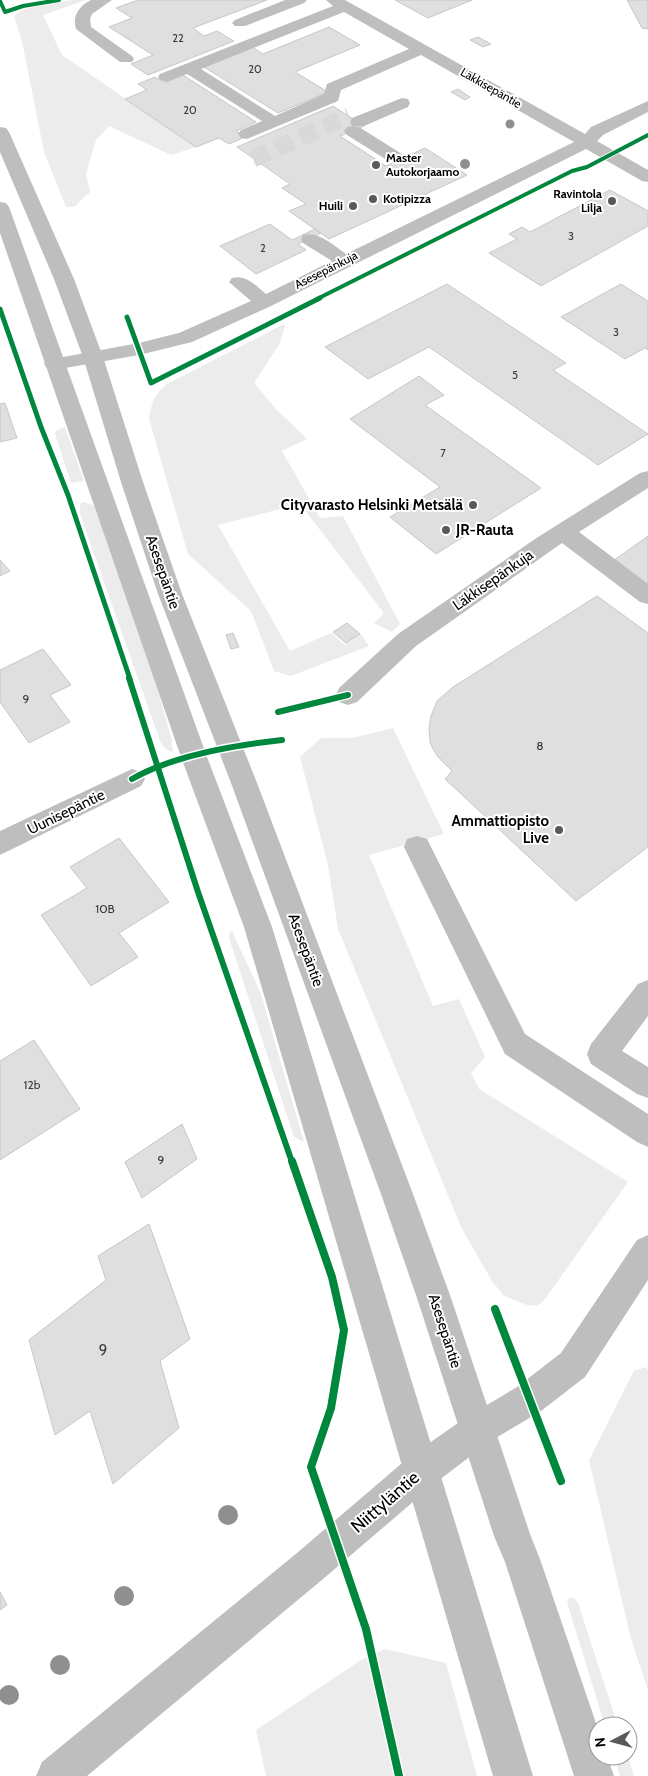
<svg xmlns="http://www.w3.org/2000/svg" width="648" height="1776" viewBox="0 0 648 1776" font-family="Cabin,sans-serif">
<rect width="100%" height="100%" fill="#fff"/>
<path fill="#ececec" d="M 73,0 L 86,0 L 43,15 L 62,55 L 196,147 L 171,155 L 109,126 L 96,140 L 86,174 L 90,192 L 74,207 L 66,207 L 44,152 L 22,41 L 14,16 C 25,5 57,3 73,0 Z
M 284,324 L 285,326 L 280,343 L 254,383 L 276,409 L 307,439 L 282,451 L 320,518 L 343,516 L 400,624 L 392,632 L 374,623 L 384,613 L 300,504 L 218,525 L 290,651 L 331,633 L 345,645 L 361,634 L 369,646 L 291,676 L 274,671 L 251,611 L 188,554 L 149,419 C 151,403 155,394 167,384 Z
M 65,427 L 84,481 L 71,483 L 55,434 L 55,431 Z
M 84,502 L 94,506 L 153,673 L 171,737 L 173,752 C 166,751 163,747 160,741 L 80,514 L 80,504 Z
M 393,728 L 444,834 L 369,855 L 433,1006 L 459,999 L 485,1057 L 471,1073 L 479,1089 L 628,1182 L 545,1299 L 537,1306 L 527,1305 L 504,1296 L 492,1281 L 462,1229 L 338,929 L 328,865 L 300,757 L 321,738 L 352,738 Z
M 232,931 L 261,994 L 304,1142 L 294,1137 L 229,938 L 230,933 Z
M 646,1367 L 648,1371 L 648,1690 L 631,1639 L 589,1460 L 634,1371 Z
M 569,1598 L 574,1598 L 578,1603 L 618,1726 L 605,1726 L 567,1602 Z
M 385,1649 L 446,1663 L 477,1776 L 266,1776 L 256,1730 L 361,1660 Z
M 614,1756 L 628,1756 L 634,1776 L 620,1776 Z"/>
<path fill="#dfdfdf" stroke="#c7c7c7" d="M 138,0 L 267,0 L 193,28 L 204,36 L 217,31 L 234,41 L 148,75 L 131,64 L 153,55 L 109,27 L 132,18 L 116,8 Z
M 395,0 L 472,0 L 428,18 Z
M 627,0 L 648,0 L 648,29 L 642,28 Z
M 329,27 L 360,45 L 295,72 L 328,92 L 278,113 L 204,67 L 252,47 L 263,54 Z
M 478,37 L 491,44 L 483,47 L 470,40 Z
M 183,75 L 256,122 L 236,131 L 245,137 L 229,144 L 219,138 L 196,147 L 125,99 L 147,90 L 138,84 L 155,77 L 164,83 Z
M 458,89 L 470,97 L 465,100 L 451,92 Z
M 333,106 L 364,126 L 340,136 L 386,166 L 425,148 L 467,175 L 329,239 L 289,211 L 306,204 L 282,188 L 290,184 L 237,147 Z
M 610,190 L 648,211 L 648,226 L 541,286 L 489,253 L 517,239 L 509,234 L 522,227 L 530,232 Z
M 270,224 L 292,240 L 315,229 L 321,233 L 298,244 L 306,250 L 256,274 L 220,246 Z
M 447,284 L 566,363 L 553,370 L 648,434 L 598,465 L 429,347 L 368,379 L 325,347 Z
M 621,284 L 648,301 L 648,350 L 645,348 L 625,359 L 561,317 Z
M 419,376 L 444,395 L 425,405 L 541,488 L 436,554 L 390,517 L 440,487 L 350,419 Z
M 5,403 L 17,438 L 0,442 L 0,404 Z
M 648,536 L 648,586 L 613,561 Z
M 0,560 L 10,571 L 0,576 Z
M 597,596 L 648,633 L 648,847 L 576,901 L 445,779 L 452,771 L 438,757 L 433,749 L 430,742 L 429,729 L 431,716 L 437,701 L 453,687 Z
M 347,623 L 360,634 L 346,643 L 333,632 Z
M 233,633 L 239,647 L 231,649 L 226,635 Z
M 43,649 L 71,685 L 50,695 L 70,722 L 29,743 L 0,702 L 0,670 Z
M 119,838 L 169,902 L 119,933 L 138,957 L 91,986 L 41,915 L 87,888 L 70,867 Z
M 34,1040 L 80,1109 L 0,1160 L 0,1061 Z
M 182,1124 L 197,1159 L 142,1198 L 125,1162 Z
M 149,1224 L 190,1339 L 160,1361 L 179,1428 L 113,1484 L 90,1411 L 55,1435 L 29,1340 L 106,1280 L 98,1256 Z
M 0,1592 L 7,1605 L 0,1610 Z"/>
<g fill="none" stroke-linecap="round" stroke-linejoin="round">
<path stroke="#d9d9d9" stroke-width="17" stroke-dasharray="17 9" stroke-linecap="butt" d="M 253,159 L 349,116"/>
<path fill="#bebebe" fill-rule="evenodd" d="M 91,0 L 112,0 L 92,14 L 90,19 L 91,27 L 132,56 L 134,59 L 132,62 L 120,62 L 76,29 C 72,16 79,6 91,0 Z
M 285,0 L 307,0 L 304,3 L 245,26 L 235,26 L 232,23 L 235,20 Z
M 326,0 L 345,0 L 585,134 L 591,127 L 648,101 L 648,112 L 603,135 L 597,141 L 648,170 L 648,182 L 642,181 L 586,149 L 271,306 L 192,342 L 139,355 L 54,370 L 47,368 L 44,364 L 47,360 L 139,343 L 179,333 L 251,301 L 229,282 L 232,278 C 246,274 255,285 266,294 L 332,261 L 303,243 L 301,239 L 303,235 C 319,231 334,246 346,254 L 574,142 L 421,55 L 341,90 L 338,101 L 247,139 L 241,138 L 238,134 L 241,130 L 262,121 L 187,74 L 166,82 L 160,80 L 158,77 L 160,74 L 333,6 ZM 344,12 L 409,49 L 327,84 L 324,94 L 275,116 L 201,69 Z
M 402,98 L 408,99 L 410,103 L 408,107 L 364,126 L 352,126 L 350,122 L 352,118 Z
M 353,126 L 359,127 L 402,154 L 405,158 L 402,162 L 396,163 L 390,162 L 347,135 L 344,131 L 347,127 Z
M 648,471 L 648,488 L 579,532 L 648,584 L 648,604 L 640,602 L 562,543 L 416,646 L 357,702 L 348,705 L 339,702 L 336,695 L 339,688 L 398,634 L 538,537 L 640,473 Z
M 132,769 L 141,772 L 145,779 L 141,786 L 0,855 L 0,831 Z
M 417,836 L 427,839 L 525,1034 L 648,1114 L 648,1147 L 637,1142 L 505,1054 L 404,847 L 407,839 Z
M 648,980 L 648,1016 L 622,1051 L 648,1067 L 648,1098 L 637,1094 L 591,1064 L 587,1054 L 591,1044 L 638,984 Z
M 648,1235 L 648,1280 L 585,1377 L 541,1411 L 489,1442 L 434,1484 L 323,1579 L 87,1776 L 36,1776 L 42,1762 L 297,1553 L 408,1458 L 465,1418 L 517,1387 L 561,1353 L 637,1240 Z"/>
<path fill="#bebebe" fill-rule="evenodd" d="M 0,127 L 6,128 L 9,132 L 74,279 L 103,357 L 143,482 L 182,594 L 257,783 L 413,1194 L 451,1298 L 530,1534 L 541,1562 L 598,1729 L 598,1756 L 607,1756 L 614,1776 L 574,1776 L 505,1562 L 494,1536 L 417,1298 L 381,1194 L 231,783 L 158,594 L 121,482 L 83,357 L 54,279 L 0,152 Z
M 0,202 L 6,203 L 9,207 L 207,757 L 272,927 L 533,1776 L 493,1776 L 244,927 L 181,757 L 0,233 Z"/>
<defs>
<path id="cycleway-far3" d="M 0,1 L 5,12 L 23,6 L 59,0
M 317,299 L 572,171 L 587,167 L 648,135"/>
<path id="cycleway-far2" d="M 0,309 L 41,427 L 68,495 L 130,679
M 127,317 L 151,383 L 320,298"/>
<path id="cycleway-far1" d="M 129,678 L 198,892 L 292,1162
M 278,712 L 348,695
M 132,779 C 172,756 236,745 282,740"/>
<path id="cycleway" d="M 292,1161 L 332,1277 L 344,1330 L 331,1408 L 311,1467 L 366,1629 L 399,1776
M 495,1309 L 561,1481"/>
</defs>
<use href="#cycleway-far3" stroke="#fff" stroke-width="5.5"/>
<use href="#cycleway-far2" stroke="#fff" stroke-width="8"/>
<use href="#cycleway-far1" stroke="#fff" stroke-width="9"/>
<use href="#cycleway" stroke="#fff" stroke-width="11"/>
<use href="#cycleway-far3" stroke="#00873e" stroke-width="4"/>
<use href="#cycleway-far2" stroke="#00873e" stroke-width="5"/>
<use href="#cycleway-far1" stroke="#00873e" stroke-width="6"/>
<use href="#cycleway" stroke="#00873e" stroke-width="8"/>
</g>
<g fill="#8f8f8f">
<circle cx="510" cy="124" r="4.5"/>
<circle cx="465" cy="164" r="5"/>
<circle cx="228" cy="1515" r="10"/>
<circle cx="124" cy="1596" r="10"/>
<circle cx="60" cy="1665" r="10"/>
<circle cx="9" cy="1695" r="10"/>
</g>
<g fill="#595959" stroke="#fff" stroke-width="2">
<circle cx="376" cy="165" r="5"/>
<circle cx="373" cy="199" r="5"/>
<circle cx="612" cy="201" r="5"/>
<circle cx="353" cy="206" r="5"/>
<circle cx="473" cy="505" r="5"/>
<circle cx="446" cy="530" r="5"/>
<circle cx="559" cy="830" r="5"/>
</g>
<g text-anchor="middle" stroke-width="4" stroke-linejoin="round" paint-order="stroke">
<g font-size="11" fill="#383838">
<text x="178" y="42">22</text>
<text x="255" y="73">20</text>
<text x="190" y="114">20</text>
<text x="571" y="240">3</text>
<text x="263" y="252">2</text>
<text x="616" y="336">3</text>
<text x="515" y="379">5</text>
<text x="443" y="457">7</text>
</g>
<g font-size="12" fill="#000" stroke="#fff">
<text transform="translate(491 88) rotate(30)" y="4">Läkkisepäntie</text>
<text transform="translate(326 270) rotate(-27)" y="4">Asesepänkuja</text>
</g>
<g font-size="12" font-weight="bold" fill="#000" stroke="#fff" text-anchor="start">
<text x="386" y="162">Master<tspan x="386" dy="14">Autokorjaamo</tspan></text>
<text x="602" y="198" text-anchor="end">Ravintola<tspan x="602" dy="14">Lilja</tspan></text>
<text x="383" y="203">Kotipizza</text>
<text x="343" y="210" text-anchor="end">Huili</text>
</g>
<g font-size="12" fill="#383838">
<text x="26" y="703">9</text>
<text x="540" y="750">8</text>
<text x="105" y="913">10B</text>
<text x="32" y="1089">12b</text>
<text x="161" y="1164">9</text>
</g>
<g font-size="15" font-weight="bold" fill="#000" stroke="#fff" text-anchor="end">
<text x="463" y="510">Cityvarasto Helsinki Metsälä</text>
<text x="456" y="535" text-anchor="start">JR-Rauta</text>
<text x="549" y="826">Ammattiopisto<tspan x="549" dy="17">Live</tspan></text>
</g>
<g font-size="15" fill="#000" stroke="#fff">
<text transform="translate(163 572) rotate(71)" y="5">Asesepäntie</text>
<text transform="translate(493 580) rotate(-35)" y="5">Läkkisepänkuja</text>
<text transform="translate(66 812) rotate(-26)" y="5">Uunisepäntie</text>
<text transform="translate(306 950) rotate(70)" y="5">Asesepäntie</text>
<text transform="translate(445 1331) rotate(72)" y="5">Asesepäntie</text>
</g>
<g font-size="15" fill="#383838">
<text x="103" y="1355">9</text>
</g>
<g font-size="18" fill="#000" stroke="#fff">
<text transform="translate(385 1502) rotate(-41)" y="6">Niittyläntie</text>
</g>
</g>
<g transform="translate(613 1741) rotate(264)"><circle r="24" fill="#ffffff" stroke="#999999"/>
<path d="M0-4L9 19L0 12L-9 19Z" fill="#595959"/>
<text y="-8" font-size="14" font-weight="bold" text-anchor="middle" fill="#000000">N</text>
</g>
</svg>
